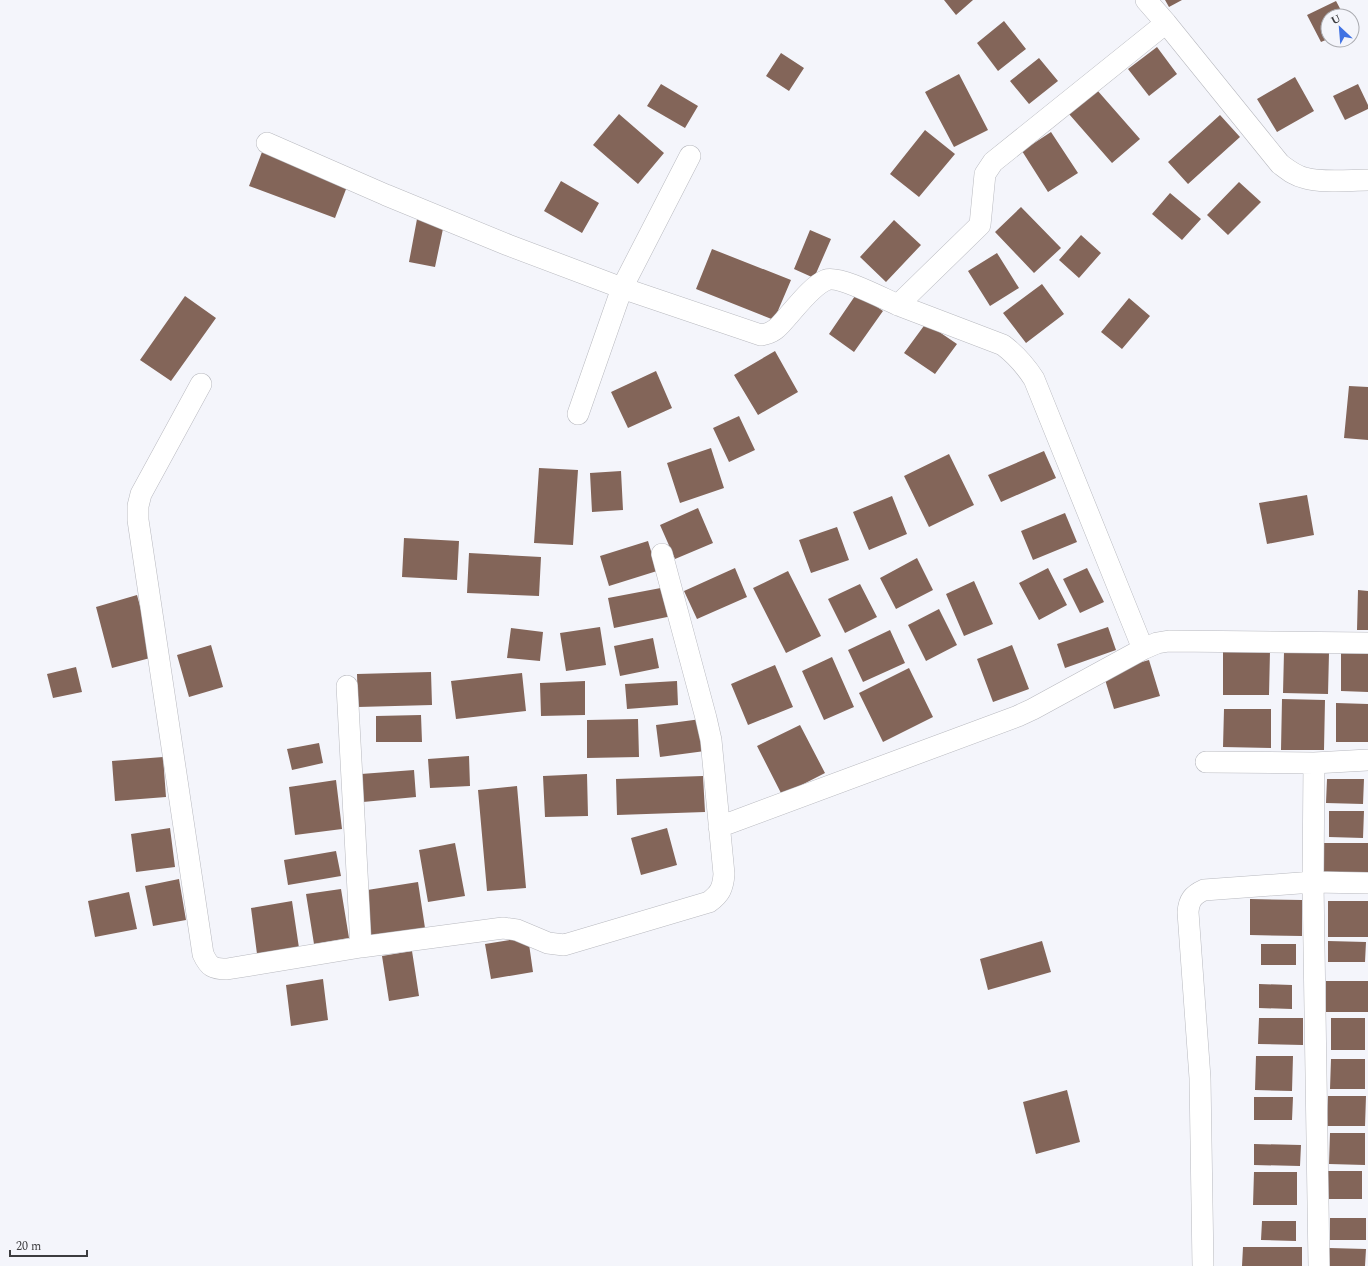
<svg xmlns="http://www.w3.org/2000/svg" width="1368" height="1266" viewBox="0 0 1368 1266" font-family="Spectral,serif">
<rect width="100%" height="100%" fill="#f4f5fb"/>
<path fill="#836559" d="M 944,0 L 973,0 L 956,15 Z
M 1165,0 L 1182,0 L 1169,7 Z
M 1336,1 L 1344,16 L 1328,16 L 1328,39 L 1321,42 L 1307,15 Z
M 1004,21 L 1026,49 L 998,71 L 977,43 Z
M 1157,47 L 1177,74 L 1149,96 L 1128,69 Z
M 781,53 L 804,68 L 789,91 L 766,76 Z
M 1039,58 L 1058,81 L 1029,104 L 1010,81 Z
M 959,74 L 988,130 L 954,147 L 925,92 Z
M 1295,77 L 1314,111 L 1277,132 L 1257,99 Z
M 661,84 L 698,106 L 685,128 L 647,106 Z
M 1358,84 L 1368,105 L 1368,109 L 1345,120 L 1333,96 Z
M 1097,90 L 1140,139 L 1112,163 L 1069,114 Z
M 619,114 L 664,153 L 638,184 L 593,145 Z
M 1220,115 L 1240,137 L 1188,184 L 1168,162 Z
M 925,130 L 955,154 L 919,197 L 890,174 Z
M 1051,132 L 1078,173 L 1048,192 L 1022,151 Z
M 262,152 L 348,184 L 335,218 L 249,186 Z
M 561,181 L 599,203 L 582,233 L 544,211 Z
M 1239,182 L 1261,202 L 1228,235 L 1207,215 Z
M 1170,193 L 1201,219 L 1182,240 L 1152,214 Z
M 1021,207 L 1061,248 L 1034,273 L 995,232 Z
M 417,219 L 444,224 L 435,267 L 409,262 Z
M 894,220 L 921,245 L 886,282 L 860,257 Z
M 810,230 L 831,239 L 814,278 L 794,269 Z
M 1081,235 L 1101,253 L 1079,278 L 1059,260 Z
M 712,249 L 791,280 L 774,320 L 696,289 Z
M 997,253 L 1019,288 L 990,306 L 968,271 Z
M 1042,284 L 1064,314 L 1026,343 L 1003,313 Z
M 857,293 L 883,311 L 854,352 L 829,334 Z
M 185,296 L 216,318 L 171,381 L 140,360 Z
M 1129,298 L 1150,316 L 1122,349 L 1101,332 Z
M 926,323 L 957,344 L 935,374 L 904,353 Z
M 775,351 L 798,392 L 758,415 L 734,375 Z
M 656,371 L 672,408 L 628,428 L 611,392 Z
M 1349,386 L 1368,387 L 1368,440 L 1344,438 Z
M 739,416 L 755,450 L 729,462 L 713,428 Z
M 711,448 L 724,488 L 680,503 L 667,463 Z
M 1044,451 L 1056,478 L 1001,502 L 988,475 Z
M 949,454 L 974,505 L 929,527 L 904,476 Z
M 539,468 L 578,470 L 573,545 L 534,543 Z
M 621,471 L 623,510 L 592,512 L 590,473 Z
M 1307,495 L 1314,535 L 1267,544 L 1259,503 Z
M 892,496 L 907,534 L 869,550 L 853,512 Z
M 698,508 L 713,543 L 675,559 L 660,525 Z
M 1065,513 L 1077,542 L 1033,560 L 1021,531 Z
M 837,527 L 849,560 L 811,573 L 799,540 Z
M 404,538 L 459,541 L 457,580 L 402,577 Z
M 648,541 L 657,571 L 609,586 L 600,556 Z
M 469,553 L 541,557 L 539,596 L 467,593 Z
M 917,558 L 933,590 L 896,609 L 880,578 Z
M 735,568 L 747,597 L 697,619 L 684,591 Z
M 1048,568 L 1067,605 L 1039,620 L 1019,583 Z
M 1087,568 L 1104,602 L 1080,613 L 1063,579 Z
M 788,571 L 821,636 L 786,653 L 753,588 Z
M 974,581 L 993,624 L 964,636 L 946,594 Z
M 860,584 L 877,617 L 845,633 L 828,599 Z
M 666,587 L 672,616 L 614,628 L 608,598 Z
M 1358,590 L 1368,591 L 1368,630 L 1357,630 Z
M 137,595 L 154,657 L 112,668 L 96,607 Z
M 939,609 L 957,645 L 926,661 L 908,625 Z
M 600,627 L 606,665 L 566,671 L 560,633 Z
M 1108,627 L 1116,650 L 1065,668 L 1057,644 Z
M 511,628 L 543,632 L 540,661 L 507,658 Z
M 890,630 L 905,663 L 863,682 L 848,650 Z
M 653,638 L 659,668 L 620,676 L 614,646 Z
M 211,645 L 223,687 L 189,697 L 177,655 Z
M 1012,645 L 1029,689 L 993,702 L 977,659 Z
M 1223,651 L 1270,651 L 1269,695 L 1223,695 Z
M 1284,652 L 1329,653 L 1328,694 L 1283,693 Z
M 1341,653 L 1368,653 L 1368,692 L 1341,691 Z
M 832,657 L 854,707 L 824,720 L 802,671 Z
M 1149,660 L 1160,696 L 1114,709 L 1103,673 Z
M 775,665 L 793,707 L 748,725 L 731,684 Z
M 76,667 L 82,692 L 53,698 L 47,674 Z
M 909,668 L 933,717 L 883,742 L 859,693 Z
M 431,672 L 432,705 L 358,707 L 357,674 Z
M 522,673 L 526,711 L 456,719 L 451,681 Z
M 585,681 L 585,715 L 541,716 L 540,683 Z
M 677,681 L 678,705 L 627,709 L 625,684 Z
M 1282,699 L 1325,700 L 1324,750 L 1281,750 Z
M 1336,703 L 1368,704 L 1368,742 L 1336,742 Z
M 1224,709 L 1271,709 L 1271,748 L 1223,747 Z
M 421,715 L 422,742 L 376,742 L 376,716 Z
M 638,719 L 639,757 L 587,758 L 587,720 Z
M 701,719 L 705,751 L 660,757 L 656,725 Z
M 800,725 L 825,773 L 782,795 L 757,746 Z
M 319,743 L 323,763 L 292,770 L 287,749 Z
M 469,756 L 470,786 L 430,788 L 428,759 Z
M 163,757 L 166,797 L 115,801 L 112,761 Z
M 414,770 L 416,797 L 363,802 L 361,774 Z
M 587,774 L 588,816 L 545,817 L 543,776 Z
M 703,776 L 705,812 L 617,815 L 616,779 Z
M 1327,779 L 1364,779 L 1363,804 L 1326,803 Z
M 336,780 L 342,829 L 295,835 L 289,787 Z
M 517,786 L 526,888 L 487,891 L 478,790 Z
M 1329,811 L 1364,811 L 1363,838 L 1329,837 Z
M 170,828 L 175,867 L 136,872 L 131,834 Z
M 667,828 L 677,865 L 641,875 L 631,838 Z
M 455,843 L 465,896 L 428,902 L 419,850 Z
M 1323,843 L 1368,843 L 1368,875 L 1323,875 Z
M 336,851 L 341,876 L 288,885 L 284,860 Z
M 179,879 L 186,920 L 153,926 L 145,886 Z
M 418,882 L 425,928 L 368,936 L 361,891 Z
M 341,889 L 349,938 L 314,944 L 306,894 Z
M 129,892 L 137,929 L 95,937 L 88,901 Z
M 1250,899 L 1302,900 L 1302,936 L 1250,935 Z
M 292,901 L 299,948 L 257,954 L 251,908 Z
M 1328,901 L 1368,901 L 1368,937 L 1328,937 Z
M 528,937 L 533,972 L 491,979 L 485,944 Z
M 1042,941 L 1051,972 L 988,990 L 980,959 Z
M 1328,941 L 1366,942 L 1365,962 L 1328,962 Z
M 1261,944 L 1296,944 L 1296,965 L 1261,965 Z
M 412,951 L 419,996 L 389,1001 L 382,956 Z
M 323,979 L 328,1020 L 291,1026 L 286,985 Z
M 1326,981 L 1368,981 L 1368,1012 L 1326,1012 Z
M 1259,984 L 1292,985 L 1292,1009 L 1259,1008 Z
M 1259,1018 L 1303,1018 L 1303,1045 L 1258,1044 Z
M 1331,1018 L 1365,1018 L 1365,1050 L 1331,1050 Z
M 1256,1056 L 1293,1056 L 1292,1091 L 1255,1090 Z
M 1331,1059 L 1365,1059 L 1365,1089 L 1330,1089 Z
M 1067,1090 L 1080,1142 L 1036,1154 L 1023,1102 Z
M 1328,1096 L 1366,1096 L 1365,1126 L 1327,1126 Z
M 1254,1097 L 1293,1097 L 1292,1120 L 1254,1120 Z
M 1330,1133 L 1365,1133 L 1365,1165 L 1329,1164 Z
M 1254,1144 L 1301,1145 L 1300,1166 L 1254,1165 Z
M 1328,1171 L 1362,1171 L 1362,1199 L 1327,1199 Z
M 1254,1172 L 1297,1172 L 1297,1205 L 1253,1205 Z
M 1330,1218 L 1366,1218 L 1366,1240 L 1330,1240 Z
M 1262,1221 L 1296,1221 L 1296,1241 L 1261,1240 Z
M 1243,1247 L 1302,1247 L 1302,1266 L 1242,1266 Z
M 1329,1248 L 1366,1249 L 1365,1266 L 1329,1266 Z"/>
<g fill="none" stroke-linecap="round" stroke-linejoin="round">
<defs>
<path id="minor" d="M 1146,0 L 1166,23 L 1280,164 C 1288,170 1295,176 1305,178 C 1321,183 1350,180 1368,180
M 267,143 L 386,195 L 508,245 L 622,288 L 761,335 C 775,333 779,326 788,316 C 798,305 812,286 826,280 C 839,275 884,299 898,305 L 980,225 L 985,174 L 993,162 L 1166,23
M 898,305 L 1003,345 C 1016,355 1025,365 1034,379 L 1143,649
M 201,384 L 141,494 L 138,506 L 138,520 L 203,954 C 209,967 213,969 227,969 L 361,947 L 503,928 L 517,930 L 548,943 L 564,945 L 709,902 C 720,894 723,888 724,874 L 711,740 L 706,718 L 662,554
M 578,414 L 622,288 L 690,156
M 347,686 L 361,947
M 1206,762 L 1314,763 L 1368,760
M 1314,763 L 1313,882 L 1319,1266
M 719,827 L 1018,716 L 1033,709 L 1143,649 L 1157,643 L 1169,641 L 1368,643
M 1203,1266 L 1200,1078 L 1188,912 C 1189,900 1193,895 1204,890 L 1313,882 L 1368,883"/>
</defs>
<use href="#minor" stroke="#b8b9bf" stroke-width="22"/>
<use href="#minor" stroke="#fff" stroke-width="21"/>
</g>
<g transform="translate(1340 28) rotate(334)"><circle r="19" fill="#f4f5fb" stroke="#aaabb0"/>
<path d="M0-3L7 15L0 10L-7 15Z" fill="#4072e3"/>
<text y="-6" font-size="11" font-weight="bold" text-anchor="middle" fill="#3c3c3f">U</text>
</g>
<path d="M10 1250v6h77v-6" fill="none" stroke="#3c3c3f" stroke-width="2"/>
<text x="16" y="1250" font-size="12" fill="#3c3c3f" stroke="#f4f5fb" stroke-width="3" paint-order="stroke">20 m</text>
</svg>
